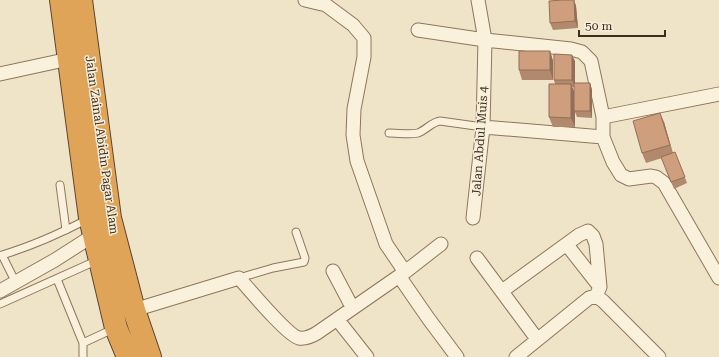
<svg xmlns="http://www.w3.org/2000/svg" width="719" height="357" viewBox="0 0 719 357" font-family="'Roboto Serif',serif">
<rect width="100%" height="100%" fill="#f0e4c8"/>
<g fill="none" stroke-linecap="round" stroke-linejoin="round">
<defs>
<path id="lane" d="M 389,133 C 398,133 410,135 418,133 C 426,130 432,122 440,121 L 483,127
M 60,185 L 66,230
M 239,278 L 273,268 L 304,262 L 305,258 L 296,232
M 57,279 L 83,343 L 83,357
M 16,283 L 2,255 C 32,246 61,233 88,219
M 0,304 L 98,260
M 83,343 L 113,329"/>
<path id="street" d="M 305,0 L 326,5 L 353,25 L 364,38 L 364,57 L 354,109 L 353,135 L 357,161 L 386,244 L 405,272
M 418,30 L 485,40 L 571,49 L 582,52 L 591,61 L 603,117 L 603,137 L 613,162 L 621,175 L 629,179 L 651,176 L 656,177 L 664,183 L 719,278
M 0,74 L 69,59
M 603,117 L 719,94
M 483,127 L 603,137
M 473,218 L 483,127 L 485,40 L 478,0
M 567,245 L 600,287
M 477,258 L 537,339
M 333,271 L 352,307
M 399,276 L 428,318 L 457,357
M 0,291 L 55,260 L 94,235
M 502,291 L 579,235 L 588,231 L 593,236 L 596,244 L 600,287 L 596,296
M 134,310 L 239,278 C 248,288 288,336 299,338 C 305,339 312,336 317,333 L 405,272 L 441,244
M 337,319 L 367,357
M 516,357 L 589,298 L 596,296 L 603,301 L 659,357"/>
<path id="highway" d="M 61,0 L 90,218 L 116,328 L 128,357
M 81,0 L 110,218 L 134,310 L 150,357"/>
</defs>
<use href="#lane" stroke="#8d765c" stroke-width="9"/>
<use href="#street" stroke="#8d765c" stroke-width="15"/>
<use href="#highway" stroke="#5b4430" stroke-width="24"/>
<use href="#lane" stroke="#faf1dc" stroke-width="7"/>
<use href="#street" stroke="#faf1dc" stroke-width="13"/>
<use href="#highway" stroke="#e0a458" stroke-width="22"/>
</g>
<path fill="#b2896c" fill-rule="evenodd" d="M 574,0 L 576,6 L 578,28 L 553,30 L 550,23 Z
M 550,51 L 553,61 L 553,80 L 522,80 L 519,70 Z
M 575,61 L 575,83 L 590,83 L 592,90 L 592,118 L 577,117 L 575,112 L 575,127 L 553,127 L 549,117 L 555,84 L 554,80 ZM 572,87 L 574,87 L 574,92 Z
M 664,122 L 673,153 L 675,152 L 687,183 L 674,189 L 662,158 L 646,163 L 642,153 Z"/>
<path fill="#916f58" d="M 574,0 L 576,6 L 578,28 L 575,21 Z
M 550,51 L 553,61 L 553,80 L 550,70 Z
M 572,55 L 575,61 L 575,87 L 572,80 Z
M 590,83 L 592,90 L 592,118 L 590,111 Z
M 571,84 L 575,94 L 574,111 L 575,112 L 575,127 L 571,118 Z
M 660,113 L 664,122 L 673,155 L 670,145 Z"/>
<path fill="#cf9f7d" stroke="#916f58" d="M 563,0 L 574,0 L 575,21 L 550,23 L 549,1 Z
M 519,51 L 550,51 L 550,70 L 519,70 Z
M 554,54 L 572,55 L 572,80 L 554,80 Z
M 574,83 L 590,83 L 590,111 L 574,111 Z
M 549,84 L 571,84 L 571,118 L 549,117 Z
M 660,113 L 670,145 L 642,153 L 633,121 Z
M 675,152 L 685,177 L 671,182 L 661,157 Z"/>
<g text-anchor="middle" stroke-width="3" stroke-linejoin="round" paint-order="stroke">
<g font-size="12" fill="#3d2e20" stroke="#f7eed8">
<text transform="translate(480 141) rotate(-86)" y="4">Jalan Abdul Muis 4</text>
<text transform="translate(102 145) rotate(82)" y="4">Jalan Zainal Abidin Pagar Alam</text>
</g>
</g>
<path d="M579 30v6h86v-6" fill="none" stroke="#3d2e20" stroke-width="2"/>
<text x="585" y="30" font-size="12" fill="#3d2e20" stroke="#f7eed8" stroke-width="3" paint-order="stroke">50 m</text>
</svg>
